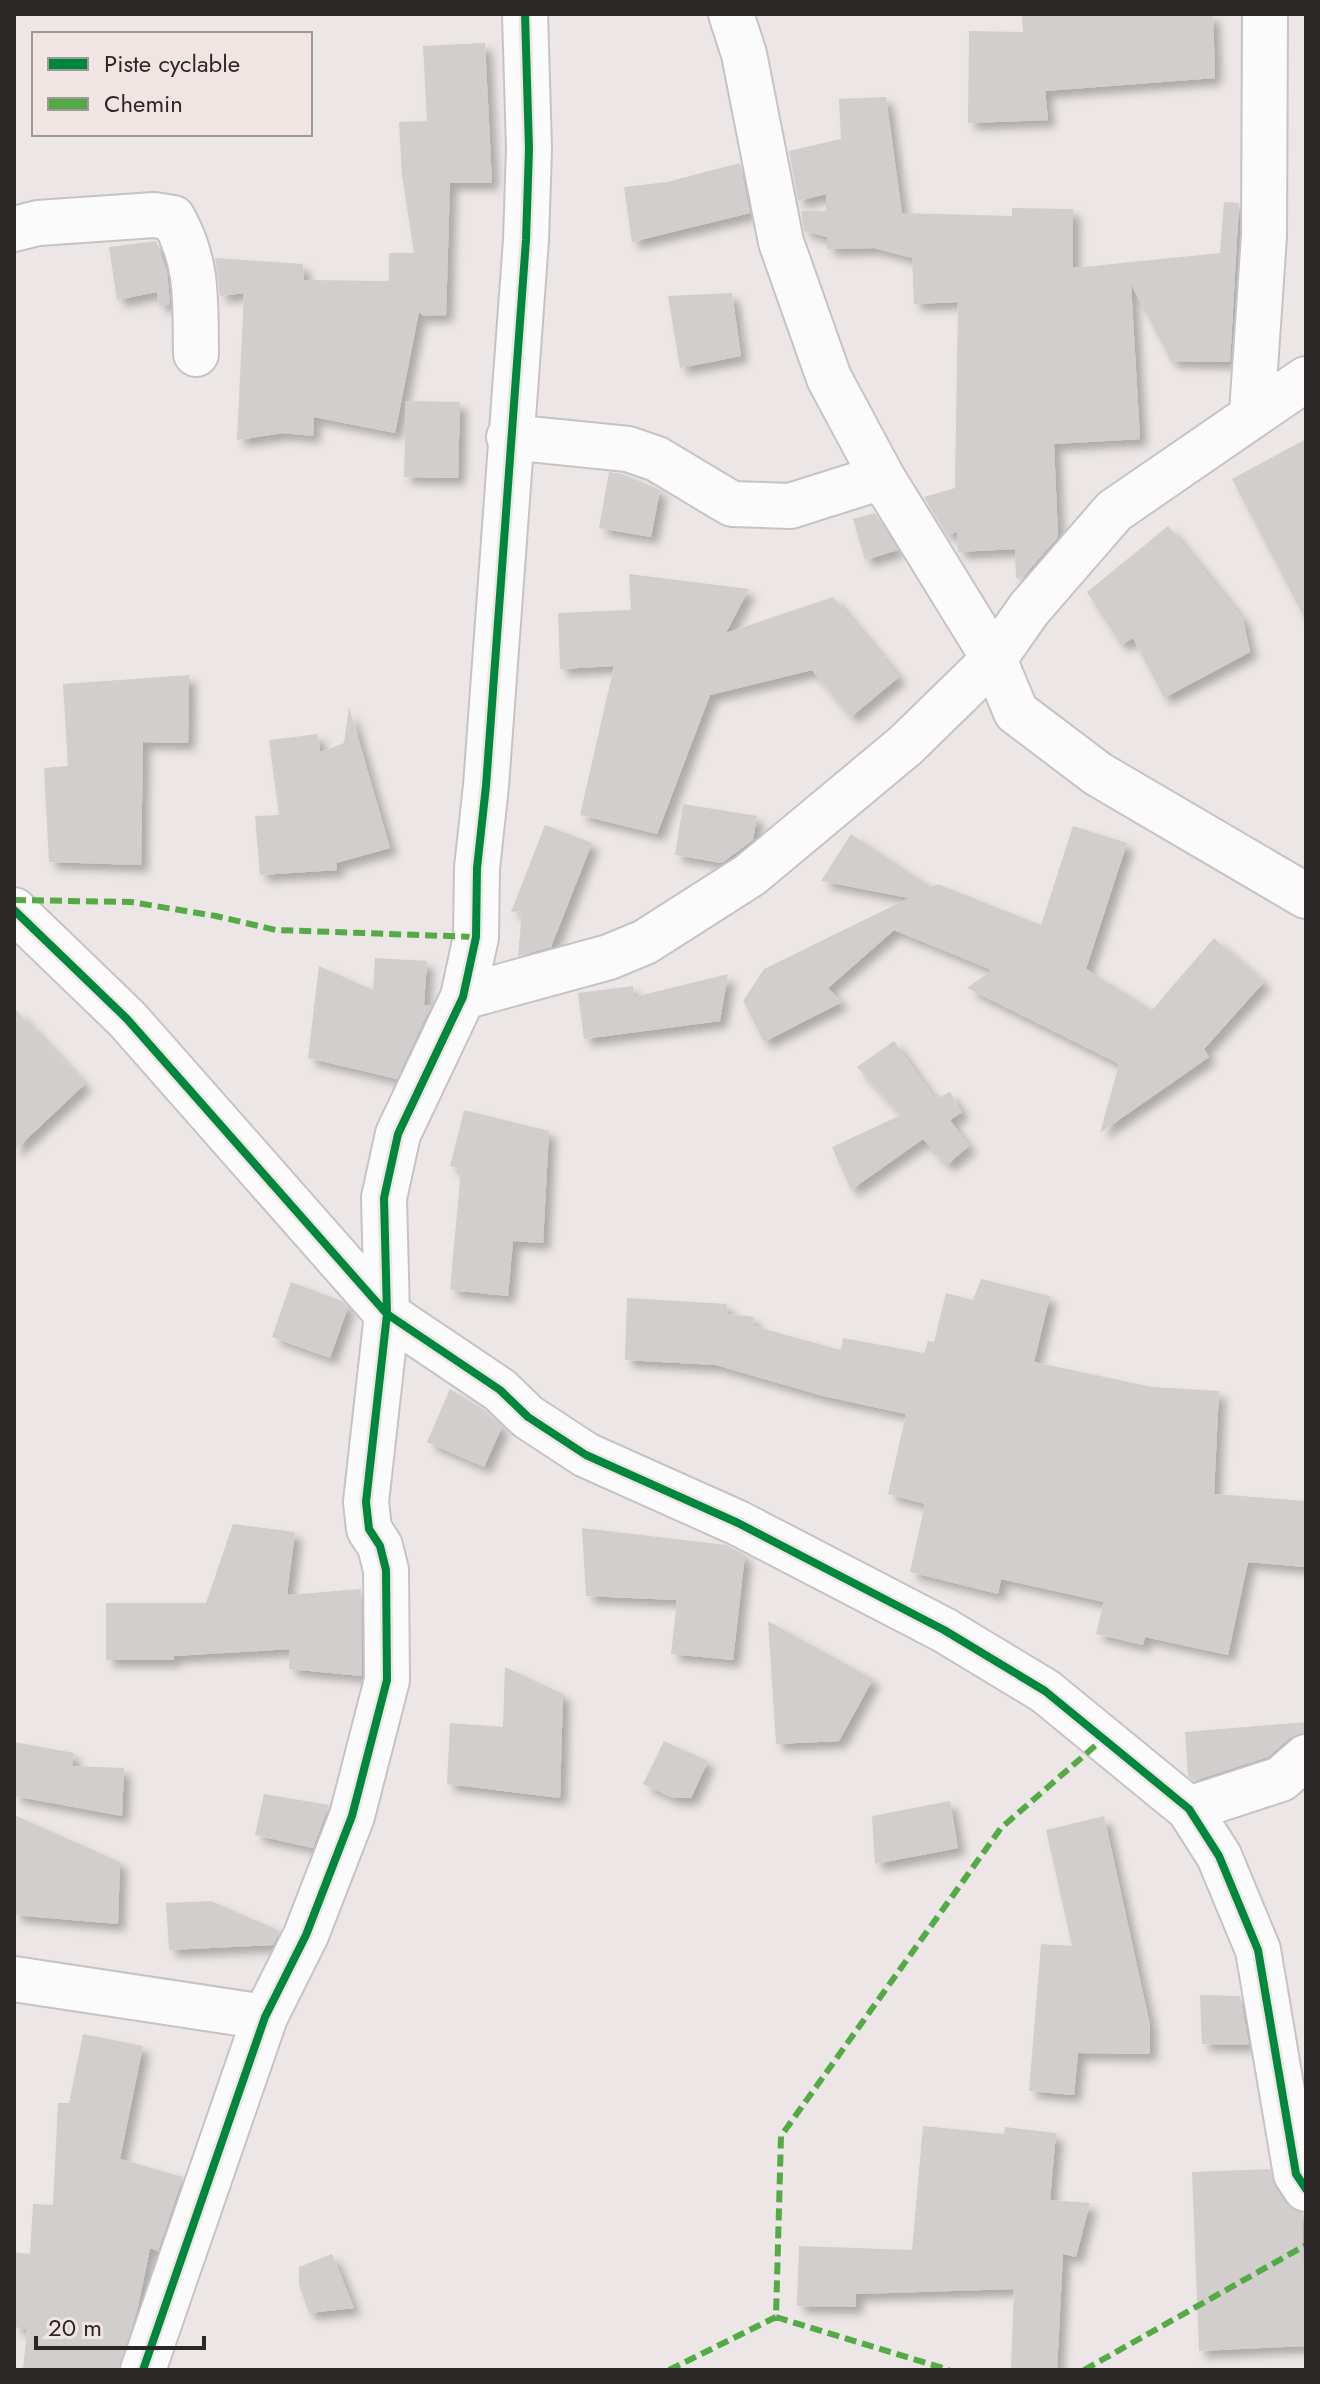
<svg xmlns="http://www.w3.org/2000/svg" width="1320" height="2384" viewBox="0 0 1320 2384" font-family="Jost,sans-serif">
<defs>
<filter id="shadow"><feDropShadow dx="7" dy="7" stdDeviation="4" flood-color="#0004"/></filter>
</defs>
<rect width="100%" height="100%" fill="#ece7e6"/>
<path fill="#d2cecd" filter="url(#shadow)" d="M 1022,14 L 1213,14 L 1215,78 L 1045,91 L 1048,120 L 968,123 L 969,31 L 1023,32 Z
M 485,43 L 492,183 L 450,183 L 446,315 L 424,316 L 419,312 L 395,433 L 314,417 L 313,436 L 283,433 L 237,440 L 244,293 L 220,296 L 215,258 L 303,264 L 304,280 L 389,281 L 389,253 L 414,253 L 402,175 L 399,122 L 427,121 L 423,46 Z
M 886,97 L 902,213 L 1012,216 L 1012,208 L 1073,209 L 1073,268 L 1220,253 L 1224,202 L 1239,203 L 1230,362 L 1171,361 L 1131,284 L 1140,439 L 1054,444 L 1058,537 L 1023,577 L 1016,578 L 1015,549 L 958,552 L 957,532 L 947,535 L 924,497 L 955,488 L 958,302 L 914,304 L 912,258 L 874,248 L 827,249 L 827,237 L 804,231 L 801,211 L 826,211 L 826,194 L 798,201 L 789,151 L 841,139 L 839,99 Z
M 740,163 L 750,213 L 632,242 L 624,187 L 667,182 Z
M 156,241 L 167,273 L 170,304 L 159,306 L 157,292 L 117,300 L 109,247 Z
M 732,293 L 741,356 L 680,368 L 668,296 Z
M 406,401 L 460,402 L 458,478 L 404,477 Z
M 1306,439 L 1306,621 L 1232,479 Z
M 609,472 L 623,474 L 660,490 L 651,537 L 599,528 Z
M 875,513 L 898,550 L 865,560 L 853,519 Z
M 1168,526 L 1243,619 L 1250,652 L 1164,698 L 1133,638 L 1121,645 L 1087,592 Z
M 629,574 L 749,589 L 726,633 L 833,597 L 899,677 L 851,717 L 812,670 L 710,695 L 657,834 L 580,815 L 614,666 L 560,669 L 558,613 L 631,610 Z
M 189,675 L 188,743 L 143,742 L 141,865 L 49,862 L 44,768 L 68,766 L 63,684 Z
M 349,707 L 390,848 L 336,863 L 337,870 L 260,875 L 255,816 L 279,815 L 269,740 L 318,734 L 320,752 L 344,743 Z
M 683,804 L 757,816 L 753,840 L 722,863 L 675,855 Z
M 545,825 L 592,843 L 551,947 L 518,956 L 522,911 L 511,912 Z
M 1073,826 L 1127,843 L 1086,969 L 1152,1010 L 1214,938 L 1264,982 L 1204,1049 L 1209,1057 L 1100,1133 L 1119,1064 L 967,988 L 992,970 L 894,930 L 828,988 L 842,1002 L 764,1042 L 743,1001 L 764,969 L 909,898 L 821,881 L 851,834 L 931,887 L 938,884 L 1041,925 Z
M 375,958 L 427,961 L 424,1005 L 431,1006 L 397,1079 L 308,1058 L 319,966 L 373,990 Z
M 728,974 L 720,1021 L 584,1039 L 578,993 L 633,986 L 634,997 Z
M 14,1008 L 85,1084 L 14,1151 Z
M 894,1041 L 935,1099 L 950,1092 L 962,1112 L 950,1120 L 969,1146 L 947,1165 L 923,1139 L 851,1190 L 832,1147 L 901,1115 L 857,1067 Z
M 464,1110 L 549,1131 L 543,1243 L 513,1241 L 508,1296 L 450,1290 L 461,1169 L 450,1166 Z
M 981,1279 L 1050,1296 L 1034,1362 L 1152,1387 L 1219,1391 L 1214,1494 L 1306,1501 L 1306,1567 L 1248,1562 L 1228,1655 L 1145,1637 L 1143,1645 L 1096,1634 L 1104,1602 L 1001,1579 L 998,1594 L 910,1572 L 925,1504 L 888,1494 L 906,1414 L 823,1396 L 716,1365 L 625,1360 L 627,1298 L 727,1304 L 728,1314 L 754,1317 L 753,1326 L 841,1350 L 843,1338 L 924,1353 L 928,1341 L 934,1342 L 946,1293 L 973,1300 Z
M 291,1282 L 342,1301 L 348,1307 L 330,1358 L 272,1337 Z
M 450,1389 L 484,1410 L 502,1427 L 484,1467 L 427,1442 Z
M 233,1524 L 295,1532 L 287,1595 L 361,1589 L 362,1676 L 289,1669 L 290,1649 L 174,1656 L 174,1660 L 106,1660 L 106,1603 L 206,1603 Z
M 582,1528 L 726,1545 L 745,1555 L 733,1660 L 671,1654 L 677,1600 L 586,1596 Z
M 768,1621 L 873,1679 L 839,1741 L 776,1744 Z
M 505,1667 L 563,1694 L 560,1798 L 447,1784 L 450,1723 L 503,1727 Z
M 1306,1722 L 1306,1733 L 1290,1738 L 1268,1757 L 1194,1781 L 1188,1776 L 1185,1732 Z
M 664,1741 L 708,1761 L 691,1798 L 673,1798 L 643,1784 Z
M 14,1742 L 74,1753 L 72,1766 L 124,1768 L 122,1816 L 14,1796 Z
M 264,1794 L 329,1805 L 313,1848 L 255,1835 Z
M 950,1801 L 958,1848 L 875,1864 L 872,1816 Z
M 14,1815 L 120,1862 L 118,1924 L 14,1915 Z
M 1104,1816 L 1150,2025 L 1150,2054 L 1078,2053 L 1074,2095 L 1029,2091 L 1041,1944 L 1072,1946 L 1046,1830 Z
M 211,1901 L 280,1931 L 273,1945 L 169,1950 L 166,1903 Z
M 1200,1995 L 1240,1996 L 1249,2045 L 1202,2044 Z
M 83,2034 L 143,2046 L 120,2159 L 183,2177 L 158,2251 L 150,2248 L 138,2307 L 119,2370 L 23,2370 L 27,2329 L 14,2327 L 14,2252 L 30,2254 L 33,2204 L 53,2205 L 58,2103 L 69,2103 Z
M 923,2126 L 1004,2134 L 1005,2127 L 1056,2133 L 1050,2200 L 1090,2203 L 1076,2257 L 1063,2254 L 1057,2370 L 1011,2370 L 1014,2289 L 856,2294 L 856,2307 L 797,2306 L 799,2246 L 912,2250 Z
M 1270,2169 L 1275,2187 L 1285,2203 L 1302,2213 L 1306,2346 L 1199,2351 L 1192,2172 Z
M 332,2254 L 354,2308 L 309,2313 L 299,2285 L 299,2267 Z"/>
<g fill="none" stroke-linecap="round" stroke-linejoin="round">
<defs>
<path id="minor" d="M 731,14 L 744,54 L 781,242 L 829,378 L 882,477 L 994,659 L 1016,712 L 1098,774 L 1306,896
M 14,229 L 38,223 L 154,215 L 173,218 C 199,264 195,303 196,354
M 1252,413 L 1264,236 L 1265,14
M 509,437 L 628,449 L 657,459 L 732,504 L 790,506 L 882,477
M 14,910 L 127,1019 L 387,1314 L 500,1390 L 528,1417 L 586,1455 L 738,1523 L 944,1630 L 1045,1691 L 1189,1809 L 1219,1856 L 1258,1950 L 1296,2174 L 1306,2189
M 463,997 L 609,957 L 645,942 L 750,875 L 906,745 L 994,659 L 1029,609 L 1114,511 L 1306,379
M 1189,1809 L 1281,1779 L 1306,1757
M 14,1979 L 265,2017
M 143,2370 L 265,2017 L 306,1935 L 352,1816 L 387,1680 L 386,1570 L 380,1546 L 369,1529 L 366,1502 L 387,1314 L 384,1198 L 398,1134 L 463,997 L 476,937 L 477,868 L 486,786 L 526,240 L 529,149 L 525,14"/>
</defs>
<use href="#minor" stroke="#c7c3c2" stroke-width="48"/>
<use href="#minor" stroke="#fcfbfb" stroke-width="44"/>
<path stroke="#54aa44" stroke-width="6" stroke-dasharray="12 6" stroke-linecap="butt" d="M 14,900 L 131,902 L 216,916 L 276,930 L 476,937
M 776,2317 L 949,2370
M 669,2370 L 776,2317 L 781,2136 L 1001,1828 L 1103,1739
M 1084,2370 L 1306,2245"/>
<defs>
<path id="cycleway" d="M 14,910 L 127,1019 L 387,1314 L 500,1390 L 528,1417 L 586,1455 L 738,1523 L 944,1630 L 1045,1691 L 1189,1809 L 1219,1856 L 1258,1950 L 1296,2174 L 1306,2189
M 143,2370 L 265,2017 L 306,1935 L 352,1816 L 387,1680 L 386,1570 L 380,1546 L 369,1529 L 366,1502 L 387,1314 L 384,1198 L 398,1134 L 463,997 L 476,937 L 477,868 L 486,786 L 526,240 L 529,149 L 525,14"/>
</defs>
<use href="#cycleway" stroke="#f0e5e2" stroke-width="13"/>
<use href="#cycleway" stroke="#00873e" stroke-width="8"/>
</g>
<rect width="1320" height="2384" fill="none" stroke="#2b2726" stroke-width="32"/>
<rect x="32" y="32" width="280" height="104" fill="#f0e5e2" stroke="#a19997" stroke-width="2"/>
<rect x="48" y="58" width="40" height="12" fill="#00873e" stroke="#a19997" stroke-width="2"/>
<text x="104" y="72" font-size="24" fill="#2b2726">Piste cyclable</text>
<rect x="48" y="98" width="40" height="12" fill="#54aa44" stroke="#a19997" stroke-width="2"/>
<text x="104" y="112" font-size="24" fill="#2b2726">Chemin</text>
<path d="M36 2336v12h168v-12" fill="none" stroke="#2b2726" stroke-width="4"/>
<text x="48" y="2336" font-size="24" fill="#2b2726" stroke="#f0e5e2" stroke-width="6" paint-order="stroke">20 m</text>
</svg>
